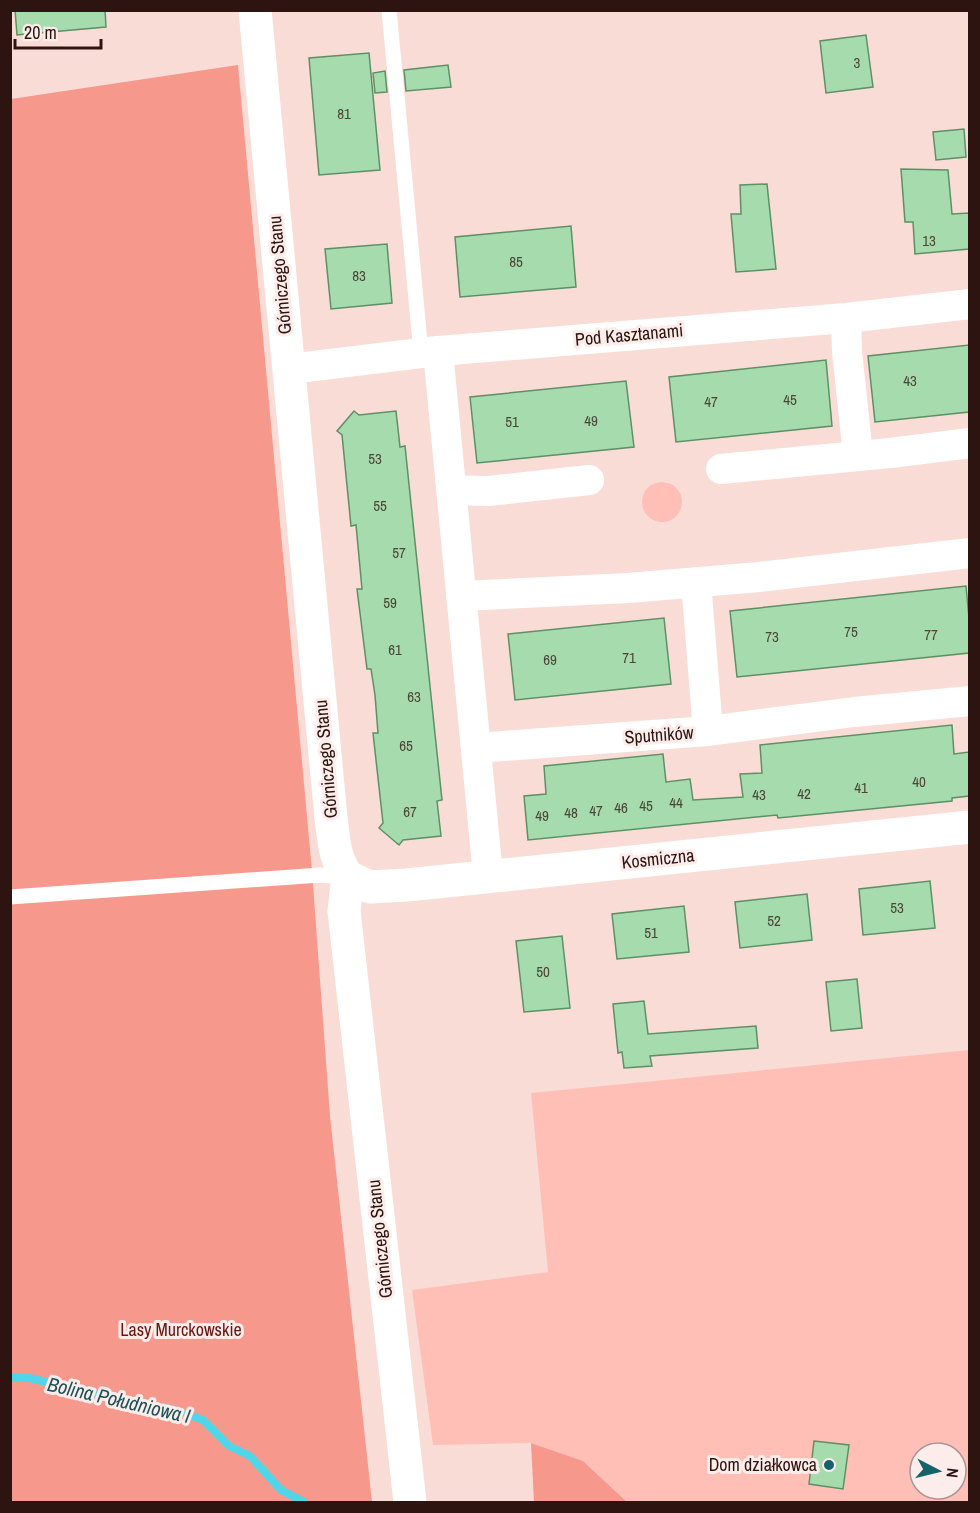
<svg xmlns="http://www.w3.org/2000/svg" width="980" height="1513" viewBox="0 0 980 1513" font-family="'Archivo Narrow',sans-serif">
<rect width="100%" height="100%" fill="#fadcd7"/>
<path fill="#ffbfb6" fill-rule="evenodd" d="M642 502a20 20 0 1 1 40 0a20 20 0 1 1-40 0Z
M 969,1050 L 969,1502 L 627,1502 L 583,1461 L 531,1443 L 433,1445 L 412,1290 L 548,1272 L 531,1093 ZM 920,1453 L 956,1453 L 956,1489 L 920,1489 Z"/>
<path fill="#f6988b" d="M 238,65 L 312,871 L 330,1116 L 372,1502 L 11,1502 L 11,99 Z
M 531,1443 L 583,1461 L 627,1502 L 534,1502 Z"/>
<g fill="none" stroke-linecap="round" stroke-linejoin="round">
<path stroke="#51d6e9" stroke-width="8" d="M 10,1377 L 29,1378 L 143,1405 L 171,1409 L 203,1420 L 229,1446 L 250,1456 L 281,1490 L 304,1502"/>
</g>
<path fill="#a6dbad" stroke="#5e9066" stroke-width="1.5" d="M 15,10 L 105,10 L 106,27 L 17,35 Z
M 866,35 L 873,87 L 826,93 L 820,41 Z
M 369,53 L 380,170 L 319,175 L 309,58 Z
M 448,65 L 451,87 L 406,91 L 404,70 Z
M 385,71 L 387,92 L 375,93 L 373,73 Z
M 964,129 L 966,157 L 936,160 L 933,132 Z
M 901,169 L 948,170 L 952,214 L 969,213 L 969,249 L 915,254 L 913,222 L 905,222 Z
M 767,184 L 776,269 L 736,272 L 731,214 L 741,214 L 740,185 Z
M 571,226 L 576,287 L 460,297 L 455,237 Z
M 387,244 L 392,303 L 331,309 L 325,249 Z
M 969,345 L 969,412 L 875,422 L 868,356 Z
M 826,360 L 832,426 L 676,442 L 669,377 Z
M 626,381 L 634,447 L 477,463 L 470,397 Z
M 354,411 L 359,415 L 396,411 L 400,447 L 405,446 L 435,734 L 442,800 L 437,801 L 441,836 L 403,840 L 399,845 L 379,828 L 383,823 L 373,733 L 378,733 L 375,695 L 371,669 L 367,669 L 357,589 L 362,589 L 356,525 L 351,526 L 342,435 L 337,431 Z
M 966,586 L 969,618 L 969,653 L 737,677 L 730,611 Z
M 664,618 L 671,684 L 515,700 L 508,634 Z
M 952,725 L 954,754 L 969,752 L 969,796 L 952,798 L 952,801 L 778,818 L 777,815 L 528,840 L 524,796 L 546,794 L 544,766 L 663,754 L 666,782 L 690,779 L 693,800 L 743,797 L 740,774 L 762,773 L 760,745 Z
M 930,881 L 935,928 L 863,935 L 859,889 Z
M 807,894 L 812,940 L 740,948 L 735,902 Z
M 684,906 L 689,952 L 617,959 L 612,914 Z
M 562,936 L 570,1008 L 524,1012 L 516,941 Z
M 857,979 L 862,1028 L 831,1031 L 826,982 Z
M 644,1001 L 648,1034 L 756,1026 L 758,1048 L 650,1056 L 652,1066 L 624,1068 L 622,1052 L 618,1053 L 613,1004 Z
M 814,1441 L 849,1445 L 843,1489 L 809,1484 Z"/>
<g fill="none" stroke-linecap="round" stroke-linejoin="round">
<path stroke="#fff" stroke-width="15" d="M 389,10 L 421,353
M 10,897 L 320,875 L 346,877"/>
<path stroke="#fff" stroke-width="30" d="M 846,318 L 847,352 L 858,455
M 438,351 L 488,876
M 289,369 L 438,351 L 846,318 L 970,304
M 721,469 L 890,453 L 970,443
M 452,490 L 489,491 L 589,480
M 696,582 L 708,731
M 461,596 L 628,588 L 759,577 L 970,553
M 476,748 L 708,731 L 854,712 L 970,701"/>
<path stroke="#fff" stroke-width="33" d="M 255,10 L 331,818 C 334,840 334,859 348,877 L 344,911 L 410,1502
M 348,877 L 370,887 L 407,885 L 970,827"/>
</g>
<circle fill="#15626c" stroke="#fcedeb" stroke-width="2" cx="829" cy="1465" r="6"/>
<g text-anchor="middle" stroke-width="6" stroke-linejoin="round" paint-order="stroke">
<g font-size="15" fill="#4b4637">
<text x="857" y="68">3</text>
<text x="344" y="119">81</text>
<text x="929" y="246">13</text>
<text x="516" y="267">85</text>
<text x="359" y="281">83</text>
<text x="910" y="386">43</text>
<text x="790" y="405">45</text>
<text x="711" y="407">47</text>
<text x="591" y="426">49</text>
<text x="512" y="427">51</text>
<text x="375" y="464">53</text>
<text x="380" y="511">55</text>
<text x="399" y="558">57</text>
<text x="390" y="608">59</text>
<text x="851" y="637">75</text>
<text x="931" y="640">77</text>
<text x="772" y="642">73</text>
<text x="395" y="655">61</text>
<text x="629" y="663">71</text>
<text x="550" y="665">69</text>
<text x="414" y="702">63</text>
<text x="406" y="751">65</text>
<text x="919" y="787">40</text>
<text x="861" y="793">41</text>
<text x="804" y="799">42</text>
<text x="759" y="800">43</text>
<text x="676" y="808">44</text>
<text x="646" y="811">45</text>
<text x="621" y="813">46</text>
<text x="596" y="816">47</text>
<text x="410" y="817">67</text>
<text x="571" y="818">48</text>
<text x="542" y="821">49</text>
<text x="897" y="913">53</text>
<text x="774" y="926">52</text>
<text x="651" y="938">51</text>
<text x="543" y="977">50</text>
</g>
<g font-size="18" fill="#2d1410" stroke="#fcedeb">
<text transform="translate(280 275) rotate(-95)" y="6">Górniczego Stanu</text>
<text transform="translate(629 335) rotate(-5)" y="6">Pod Kasztanami</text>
<text transform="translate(659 735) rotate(-4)" y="6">Sputników</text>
<text transform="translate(326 759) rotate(-95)" y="6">Górniczego Stanu</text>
<text transform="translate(658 859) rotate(-6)" y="6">Kosmiczna</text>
<text transform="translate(380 1239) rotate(-96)" y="6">Górniczego Stanu</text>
</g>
<g font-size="18" fill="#691611" stroke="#fcedeb">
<text x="181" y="1336">Lasy Murckowskie</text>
</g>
<g font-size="18" fill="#2d1410" stroke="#fcedeb" text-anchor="end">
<text x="817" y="1471">Dom działkowca</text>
</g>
<g font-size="20" font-style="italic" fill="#195159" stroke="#fcedeb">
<text transform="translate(119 1400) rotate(13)" y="7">Bolina Południowa I</text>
</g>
</g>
<rect width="980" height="1513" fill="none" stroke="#2d1410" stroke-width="24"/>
<g transform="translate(938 1471) rotate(97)"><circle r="28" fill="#fcedeb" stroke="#a99693" stroke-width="1.5"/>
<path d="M0-4.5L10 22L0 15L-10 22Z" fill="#15626c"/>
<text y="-9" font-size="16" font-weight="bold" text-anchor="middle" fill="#2d1410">N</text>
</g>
<path d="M15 39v9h86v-9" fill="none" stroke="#2d1410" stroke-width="3"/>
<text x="24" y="39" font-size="18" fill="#2d1410" stroke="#fcedeb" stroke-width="4.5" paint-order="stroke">20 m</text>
</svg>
